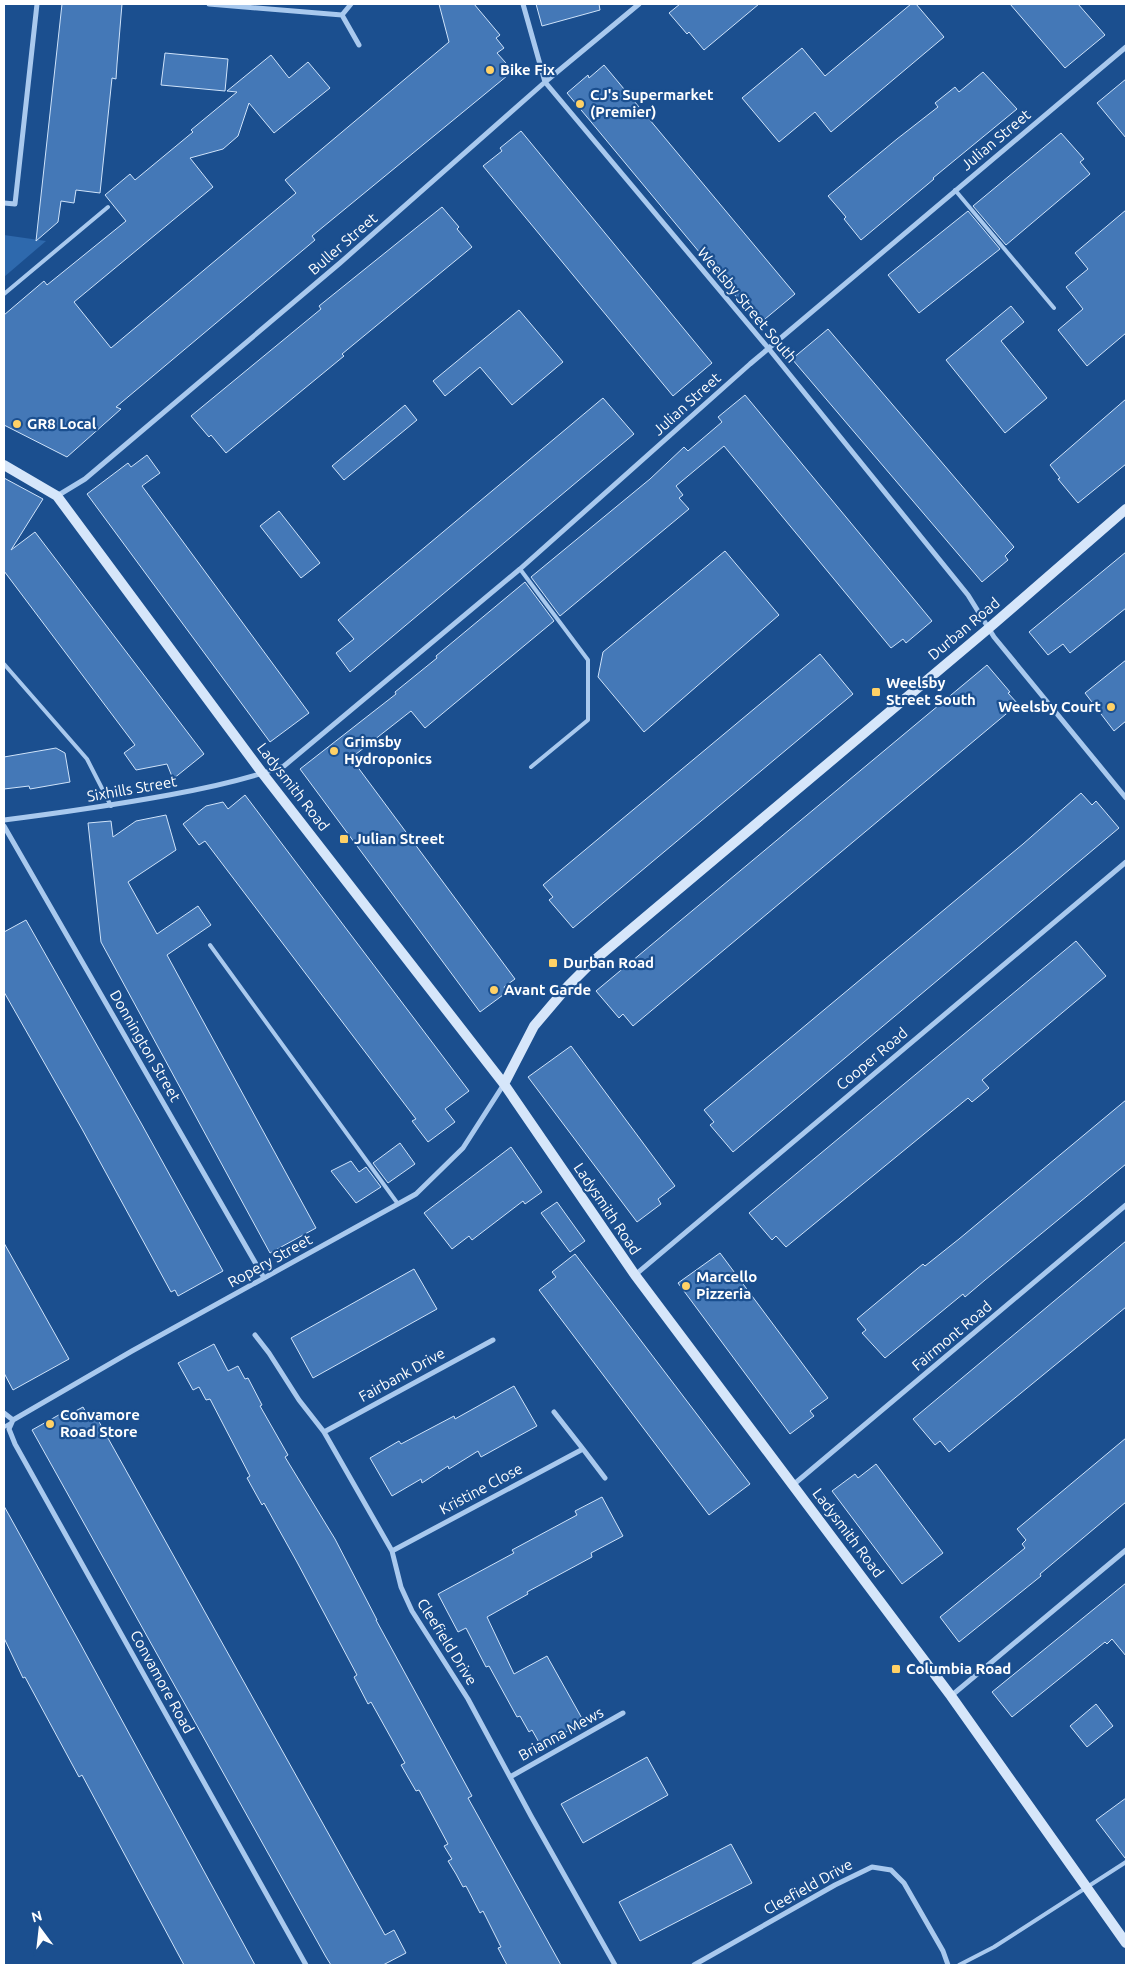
<svg xmlns="http://www.w3.org/2000/svg" width="1130" height="1969" viewBox="0 0 1130 1969" font-family="Ubuntu,sans-serif">
<rect width="100%" height="100%" fill="#1b4f8f"/>
<path fill="#2e69ad" d="M 4,235 L 46,241 L 4,277 Z"/>
<path fill="#4478b7" stroke="#cfe3fa" d="M 62,4 L 122,4 L 117,64 L 116,79 L 112,78 L 100,193 L 76,190 L 74,203 L 61,201 L 58,222 L 36,241 Z
M 439,4 L 474,4 L 500,35 L 496,38 L 504,48 L 497,53 L 513,71 L 312,236 L 315,240 L 116,407 L 121,409 L 67,457 L 4,425 L 4,315 L 44,281 L 47,285 L 126,221 L 105,195 L 130,174 L 135,180 L 193,132 L 191,130 L 237,92 L 227,91 L 271,55 L 289,78 L 308,62 L 330,88 L 274,133 L 249,103 L 238,136 L 223,149 L 190,158 L 213,187 L 74,302 L 111,348 L 296,193 L 285,180 L 449,42 Z
M 536,4 L 599,4 L 600,10 L 542,26 Z
M 680,4 L 759,4 L 704,50 L 689,32 L 687,34 L 669,13 Z
M 911,4 L 916,4 L 944,37 L 831,132 L 815,112 L 779,142 L 742,98 L 802,48 L 825,76 Z
M 1010,4 L 1078,4 L 1105,35 L 1065,68 Z
M 165,53 L 228,59 L 225,91 L 161,85 Z
M 604,65 L 795,294 L 759,324 L 567,93 L 588,75 L 589,78 Z
M 983,72 L 1017,109 L 933,178 L 934,179 L 861,240 L 844,219 L 846,217 L 828,196 L 897,139 L 938,107 L 935,103 L 955,87 L 959,92 Z
M 1126,79 L 1126,138 L 1097,103 Z
M 521,131 L 712,363 L 673,396 L 483,166 L 502,151 L 500,148 Z
M 1061,133 L 1084,159 L 1080,162 L 1090,174 L 1006,245 L 973,206 Z
M 442,207 L 459,227 L 457,229 L 472,247 L 342,354 L 344,356 L 226,453 L 211,435 L 209,437 L 191,416 L 321,309 L 319,306 Z
M 1126,210 L 1126,333 L 1087,366 L 1058,330 L 1083,309 L 1066,287 L 1088,269 L 1075,253 Z
M 968,211 L 1000,249 L 919,313 L 888,275 Z
M 1011,306 L 1024,322 L 1001,341 L 1047,398 L 1005,433 L 946,360 Z
M 519,310 L 563,362 L 512,405 L 480,367 L 445,396 L 433,381 Z
M 828,329 L 1014,547 L 1005,556 L 1008,560 L 982,582 L 792,359 Z
M 745,395 L 932,621 L 906,643 L 903,639 L 891,648 L 724,446 L 676,486 L 683,495 L 679,498 L 689,509 L 560,616 L 531,577 L 650,479 L 684,447 L 688,451 L 722,422 L 718,417 Z
M 603,398 L 634,434 L 350,672 L 336,653 L 354,639 L 338,620 Z
M 1126,399 L 1126,464 L 1078,503 L 1058,479 L 1060,478 L 1050,465 Z
M 405,405 L 417,420 L 344,480 L 332,466 Z
M 147,455 L 160,473 L 142,486 L 309,713 L 270,742 L 87,494 L 128,463 L 131,467 Z
M 4,478 L 43,499 L 11,550 L 35,532 L 204,754 L 173,779 L 167,764 L 136,770 L 124,753 L 135,745 L 4,571 Z
M 279,511 L 320,563 L 301,578 L 260,526 Z
M 725,551 L 779,615 L 644,732 L 598,677 L 603,652 Z
M 1126,552 L 1126,608 L 1070,653 L 1063,644 L 1048,655 L 1029,632 Z
M 525,582 L 554,621 L 425,728 L 411,711 L 351,758 L 515,979 L 504,987 L 507,992 L 480,1012 L 300,769 L 396,694 L 395,692 L 437,658 L 436,656 Z
M 820,654 L 853,694 L 573,928 L 549,900 L 553,897 L 543,885 Z
M 1126,660 L 1126,721 L 1114,731 L 1085,693 Z
M 987,665 L 1010,692 L 1008,693 L 1018,704 L 633,1026 L 623,1014 L 619,1018 L 596,991 Z
M 56,748 L 65,753 L 70,782 L 30,789 L 29,786 L 4,789 L 4,757 Z
M 1081,793 L 1092,805 L 1096,801 L 1119,828 L 733,1152 L 710,1125 L 714,1122 L 704,1110 L 1023,844 Z
M 245,795 L 469,1091 L 445,1109 L 455,1122 L 428,1142 L 412,1121 L 416,1119 L 205,841 L 199,845 L 183,824 L 206,806 L 223,802 L 228,809 Z
M 166,815 L 176,850 L 128,882 L 157,934 L 198,906 L 211,925 L 167,955 L 316,1228 L 270,1253 L 101,942 L 88,823 L 111,821 L 113,837 L 136,821 Z
M 26,920 L 141,1123 L 223,1271 L 178,1296 L 175,1290 L 171,1292 L 82,1129 L 4,992 L 4,932 Z
M 1076,941 L 1106,976 L 982,1080 L 989,1088 L 972,1102 L 968,1098 L 786,1247 L 776,1236 L 772,1240 L 749,1213 Z
M 571,1046 L 675,1186 L 658,1199 L 661,1204 L 637,1222 L 528,1077 Z
M 1126,1100 L 1126,1164 L 985,1280 L 965,1297 L 963,1294 L 885,1358 L 862,1333 L 866,1330 L 857,1319 L 923,1264 L 925,1266 L 959,1239 Z
M 400,1143 L 415,1164 L 388,1183 L 373,1163 Z
M 511,1147 L 542,1192 L 525,1204 L 523,1201 L 472,1240 L 469,1236 L 452,1249 L 424,1213 Z
M 351,1161 L 359,1172 L 366,1167 L 381,1187 L 356,1203 L 331,1171 Z
M 557,1202 L 585,1241 L 570,1252 L 541,1213 Z
M 1126,1241 L 1126,1307 L 949,1452 L 940,1441 L 935,1445 L 913,1419 Z
M 4,1243 L 69,1359 L 13,1390 L 4,1373 Z
M 720,1253 L 828,1398 L 810,1411 L 814,1416 L 790,1434 L 678,1283 Z
M 575,1254 L 750,1484 L 709,1515 L 539,1290 L 556,1277 L 552,1272 Z
M 414,1269 L 437,1309 L 313,1378 L 291,1338 Z
M 214,1344 L 228,1371 L 238,1366 L 245,1379 L 248,1378 L 262,1405 L 260,1406 L 288,1455 L 285,1457 L 335,1539 L 377,1620 L 376,1620 L 472,1796 L 468,1798 L 561,1965 L 507,1965 L 498,1948 L 501,1947 L 483,1911 L 480,1913 L 466,1886 L 463,1887 L 456,1874 L 448,1861 L 452,1859 L 444,1846 L 448,1844 L 419,1790 L 416,1791 L 401,1765 L 405,1763 L 371,1702 L 368,1704 L 354,1677 L 357,1675 L 297,1562 L 264,1503 L 262,1505 L 247,1478 L 250,1476 L 210,1399 L 206,1400 L 199,1387 L 193,1390 L 178,1363 Z
M 514,1386 L 537,1426 L 481,1457 L 478,1451 L 449,1469 L 448,1466 L 422,1483 L 421,1479 L 392,1496 L 370,1458 L 399,1441 L 401,1444 L 454,1416 L 455,1419 Z
M 83,1407 L 90,1420 L 96,1416 L 104,1431 L 385,1935 L 394,1930 L 406,1953 L 383,1965 L 331,1965 L 326,1957 L 32,1430 L 64,1412 L 66,1416 Z
M 1126,1438 L 1126,1502 L 1040,1574 L 1041,1576 L 959,1642 L 940,1617 L 1025,1548 L 1022,1544 L 1026,1540 L 1017,1529 Z
M 876,1464 L 943,1553 L 902,1584 L 832,1491 L 855,1474 L 858,1478 Z
M 602,1497 L 623,1536 L 591,1553 L 592,1557 L 527,1592 L 528,1594 L 487,1617 L 514,1674 L 547,1656 L 584,1722 L 541,1746 L 532,1730 L 529,1732 L 520,1716 L 517,1717 L 489,1666 L 486,1667 L 466,1628 L 458,1632 L 438,1594 L 514,1553 L 512,1550 L 577,1515 L 575,1511 Z
M 4,1506 L 81,1645 L 255,1965 L 184,1965 L 82,1775 L 79,1777 L 25,1677 L 23,1678 L 4,1638 Z
M 1126,1583 L 1126,1656 L 1112,1639 L 1107,1644 L 1105,1642 L 1012,1717 L 992,1692 Z
M 1096,1704 L 1113,1726 L 1087,1747 L 1070,1726 Z
M 647,1757 L 668,1795 L 583,1843 L 561,1804 Z
M 1126,1798 L 1126,1858 L 1125,1858 L 1096,1820 Z
M 731,1844 L 752,1883 L 640,1941 L 619,1902 Z"/>
<g fill="none" stroke-linecap="round" stroke-linejoin="round">
<path stroke="#a9c9ee" stroke-width="4" d="M 955,190 L 1054,308
M 4,294 L 108,207
M 520,569 L 588,660 L 588,720 L 531,767
M 4,664 L 87,759 L 111,806
M 210,945 L 398,1204
M 4,1427 L 11,1423
M 959,1965 L 994,1947 L 1126,1862"/>
<path stroke="#a9c9ee" stroke-width="5" d="M 209,4 L 342,15
M 351,4 L 342,15 L 359,45
M 523,4 L 545,82 L 769,349 L 968,595 L 994,637 L 1126,798
M 4,203 L 15,204 L 37,4
M 57,496 L 85,479 L 340,263 L 545,82 L 639,4
M 4,820 C 59,813 114,805 169,795 C 208,788 246,780 284,766 L 520,569 L 750,364 L 1126,47
M 4,826 L 264,1278
M 635,1275 L 1126,862
M 255,1335 L 269,1353 L 299,1400 L 324,1432 L 392,1551 L 401,1587 L 412,1611 L 468,1699 L 531,1816 L 615,1965
M 554,1412 L 583,1449
M 4,1413 L 13,1420
M 13,1420 L 9,1429 L 15,1444 L 306,1965
M 13,1420 L 132,1351 L 416,1194 L 463,1148 L 504,1084
M 324,1432 L 493,1340
M 793,1485 L 1126,1205
M 392,1551 L 583,1449 L 605,1478
M 951,1696 L 1126,1550
M 510,1777 L 623,1713
M 694,1965 L 835,1885 L 872,1867 L 891,1870 L 904,1883 L 943,1951 L 948,1965"/>
<path stroke="#d6e6fa" stroke-width="10" d="M 4,465 L 57,496 L 263,774 L 504,1084 L 635,1275 L 951,1696 L 1126,1943
M 504,1084 L 534,1026 L 568,986 L 591,963 L 989,628 L 1126,509"/>
</g>
<g fill="#ffd166" stroke="#1b4f8f" stroke-width="2">
<circle cx="490" cy="70" r="5"/>
<circle cx="580" cy="104" r="5"/>
<circle cx="17" cy="424" r="5"/>
<rect x="871" y="687" width="10" height="10" rx="2.5"/>
<circle cx="1111" cy="707" r="5"/>
<circle cx="334" cy="751" r="5"/>
<rect x="339" y="834" width="10" height="10" rx="2.5"/>
<rect x="548" y="958" width="10" height="10" rx="2.5"/>
<circle cx="494" cy="990" r="5"/>
<circle cx="686" cy="1286" r="5"/>
<circle cx="50" cy="1424" r="5"/>
<rect x="891" y="1664" width="10" height="10" rx="2.5"/>
</g>
<g text-anchor="middle" stroke-width="4.5" stroke-linejoin="round" paint-order="stroke">
<g font-size="15" font-weight="bold" fill="#fff" stroke="#1b4f8f" text-anchor="start">
<text x="500" y="75">Bike Fix</text>
<text x="590" y="100">CJ's Supermarket<tspan x="590" dy="17">(Premier)</tspan></text>
<text x="27" y="429">GR8 Local</text>
<text x="886" y="688">Weelsby<tspan x="886" dy="17">Street South</tspan></text>
<text x="1101" y="712" text-anchor="end">Weelsby Court</text>
<text x="344" y="747">Grimsby<tspan x="344" dy="17">Hydroponics</tspan></text>
<text x="354" y="844">Julian Street</text>
<text x="563" y="968">Durban Road</text>
<text x="504" y="995">Avant Garde</text>
<text x="696" y="1282">Marcello<tspan x="696" dy="17">Pizzeria</tspan></text>
<text x="60" y="1420">Convamore<tspan x="60" dy="17">Road Store</tspan></text>
<text x="906" y="1674">Columbia Road</text>
</g>
<g font-size="15" fill="#fff" stroke="#1b4f8f">
<text transform="translate(996 140) rotate(-40)" y="5">Julian Street</text>
<text transform="translate(343 244) rotate(-41)" y="5">Buller Street</text>
<text transform="translate(747 305) rotate(50)" y="5">Weelsby Street South</text>
<text transform="translate(687 404) rotate(-42)" y="5">Julian Street</text>
<text transform="translate(964 629) rotate(-40)" y="5">Durban Road</text>
<text transform="translate(293 787) rotate(52)" y="5">Ladysmith Road</text>
<text transform="translate(132 789) rotate(-10)" y="5">Sixhills Street</text>
<text transform="translate(145 1046) rotate(60)" y="5">Donnington Street</text>
<text transform="translate(872 1059) rotate(-40)" y="5">Cooper Road</text>
<text transform="translate(607 1209) rotate(56)" y="5">Ladysmith Road</text>
<text transform="translate(270 1261) rotate(-29)" y="5">Ropery Street</text>
<text transform="translate(952 1336) rotate(-40)" y="5">Fairmont Road</text>
<text transform="translate(402 1375) rotate(-29)" y="5">Fairbank Drive</text>
<text transform="translate(481 1489) rotate(-28)" y="5">Kristine Close</text>
<text transform="translate(848 1533) rotate(53)" y="5">Ladysmith Road</text>
<text transform="translate(447 1642) rotate(58)" y="5">Cleefield Drive</text>
<text transform="translate(162 1682) rotate(61)" y="5">Convamore Road</text>
<text transform="translate(561 1734) rotate(-29)" y="5">Brianna Mews</text>
<text transform="translate(808 1887) rotate(-29)" y="5">Cleefield Drive</text>
</g>
</g>
<rect width="1130" height="1969" fill="none" stroke="#ffffff" stroke-width="10"/>
<g transform="translate(40 1929) rotate(345)" stroke="#1b4f8f" stroke-width="4" paint-order="stroke">
<path d="M0-4L9 19L0 12L-9 19Z" fill="#ffffff"/>
<text y="-8" font-size="14" font-weight="bold" text-anchor="middle" fill="#ffffff">N</text>
</g>
</svg>
